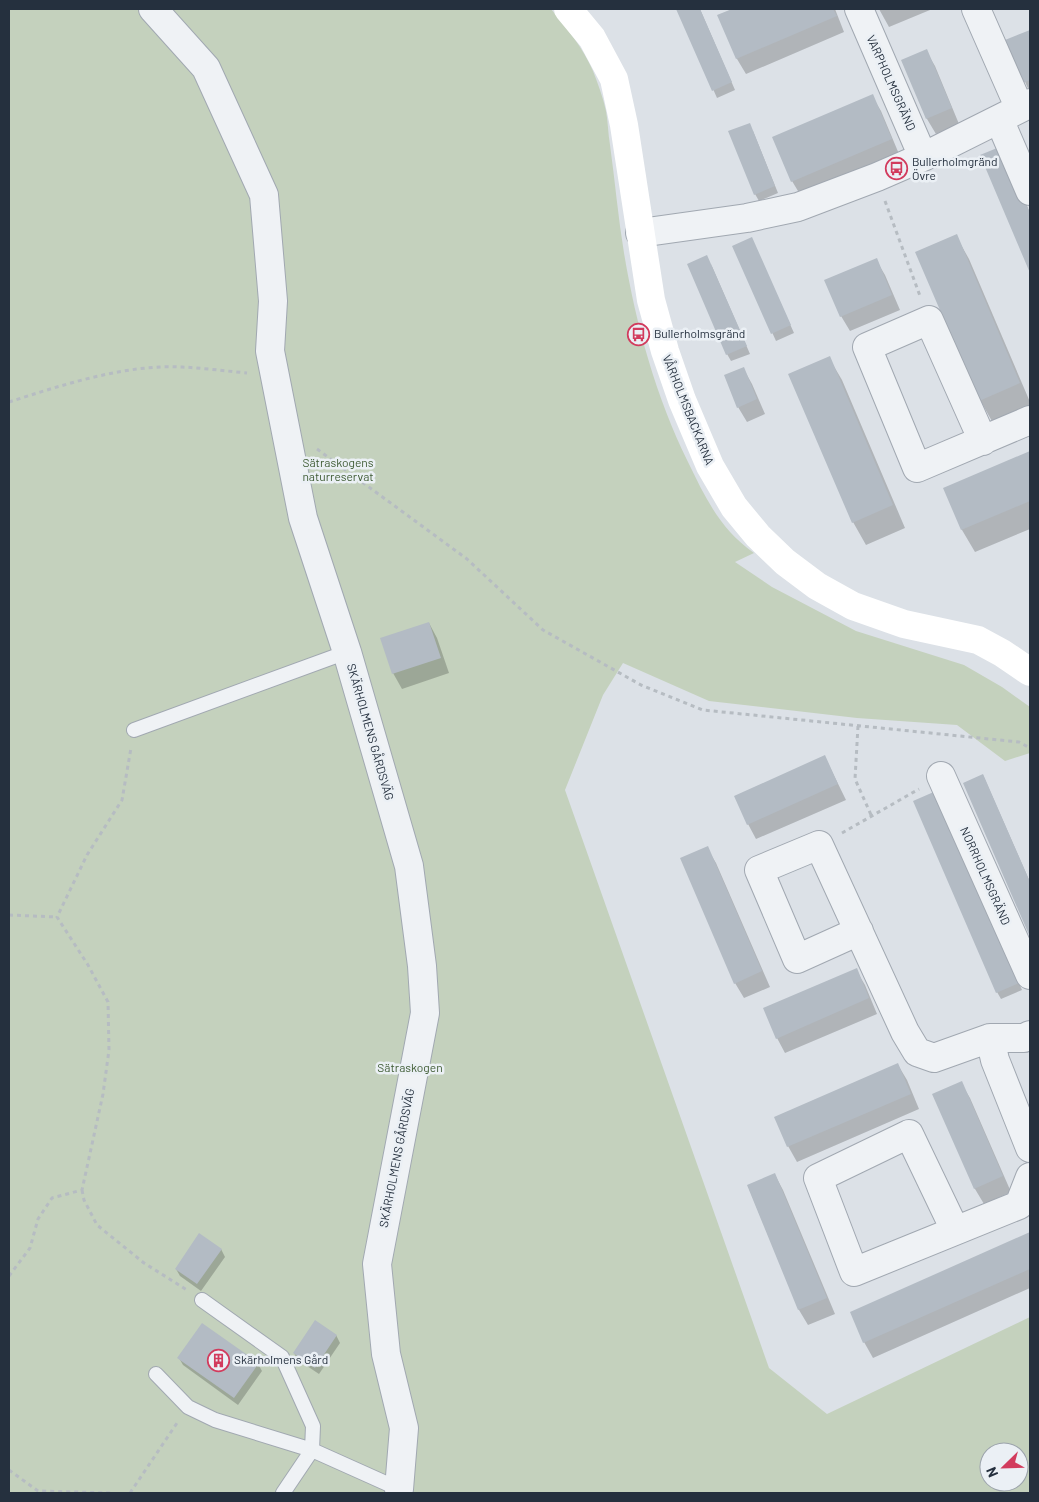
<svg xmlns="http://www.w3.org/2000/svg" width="1039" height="1502" viewBox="0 0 1039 1502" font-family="Barlow,sans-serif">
<rect width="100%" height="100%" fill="#dce1e7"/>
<path fill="#c4d1bd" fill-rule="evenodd" d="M 9,9 L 551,9 C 567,28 583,48 593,71 C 598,84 603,97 606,111 C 608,122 608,133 610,145 C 615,181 618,217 624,253 C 636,325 656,397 688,462 C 706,499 720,529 754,553 L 735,562 L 772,587 L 856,631 L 964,665 L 1002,687 L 1030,707 L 1030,753 L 1005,761 L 957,725 L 857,718 L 709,701 L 623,663 L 603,695 L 565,790 L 769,1368 L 827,1414 L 1030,1317 L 1030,1493 L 9,1493 ZM 989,1452 L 1019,1452 L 1019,1482 L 989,1482 Z"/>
<path fill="#0003" d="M 678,9 L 700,9 L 735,90 L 717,98 Z
M 735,9 L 835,9 L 844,32 L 746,74 L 737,59 L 719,16 Z
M 879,9 L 930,9 L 930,10 L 889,27 Z
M 1030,31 L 1030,93 L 1007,41 Z
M 926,51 L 935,66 L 959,124 L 936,134 L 927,119 Z
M 872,96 L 881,111 L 899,154 L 801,196 L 792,181 Z
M 753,131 L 778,193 L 759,201 L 755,194 Z
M 1005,155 L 1030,213 L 1030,270 L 982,156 Z
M 956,236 L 969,259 L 1030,402 L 1030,407 L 993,423 L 980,400 Z
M 733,246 L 755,246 L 794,333 L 776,341 Z
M 876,260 L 885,275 L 900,310 L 850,331 L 841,316 Z
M 711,264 L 750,354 L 731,361 L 727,354 Z
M 829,358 L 842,380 L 905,528 L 866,545 L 853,522 Z
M 743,368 L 752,384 L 765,414 L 747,422 L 738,407 Z
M 1030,452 L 1030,529 L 975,552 L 962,530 L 945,489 Z
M 429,623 L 437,638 L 449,673 L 402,689 L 393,673 Z
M 825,757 L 846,800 L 756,839 L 748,824 Z
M 983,775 L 1030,882 L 1030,934 L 965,783 Z
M 939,800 L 1022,990 L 1001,999 L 997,992 Z
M 707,848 L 716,863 L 770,987 L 744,998 L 735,983 Z
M 856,970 L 865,985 L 877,1014 L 785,1053 L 777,1038 Z
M 898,1065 L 907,1080 L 919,1109 L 797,1162 L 788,1146 Z
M 961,1083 L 970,1098 L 1011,1192 L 984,1204 L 975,1189 L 934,1095 Z
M 775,1175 L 783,1190 L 835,1314 L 808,1325 L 799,1310 L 748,1186 Z
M 1030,1233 L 1030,1288 L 873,1358 L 864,1342 L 851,1313 Z
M 221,1249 L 225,1257 L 201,1291 L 180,1276 L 176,1269 Z
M 336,1335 L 340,1343 L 319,1374 L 298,1360 L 294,1353 Z
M 179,1358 L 258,1364 L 262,1371 L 238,1405 L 183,1365 Z"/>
<path fill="#b3bbc4" d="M 676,9 L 700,9 L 732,82 L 712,91 Z
M 732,9 L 833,9 L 837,16 L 736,59 L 717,15 Z
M 1030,30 L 1030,80 L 1023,83 L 1005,40 Z
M 927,49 L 952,108 L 926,119 L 901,60 Z
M 873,94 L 892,139 L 791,182 L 772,137 Z
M 750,123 L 775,186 L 754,195 L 728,131 Z
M 1002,146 L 1030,213 L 1030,273 L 980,155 Z
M 957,234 L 1020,383 L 979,401 L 915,252 Z
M 752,237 L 791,325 L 771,334 L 732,246 Z
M 707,255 L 747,346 L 726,355 L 687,264 Z
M 877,258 L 892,295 L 840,317 L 824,280 Z
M 830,356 L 893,505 L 852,523 L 788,374 Z
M 744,367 L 757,399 L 737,408 L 724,375 Z
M 1030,451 L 1030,501 L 961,530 L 943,488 Z
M 429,622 L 441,658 L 392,674 L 380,638 Z
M 825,755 L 838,784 L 747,825 L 734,796 Z
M 983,774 L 1030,882 L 1030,937 L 963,783 Z
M 936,791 L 1019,983 L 996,993 L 913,801 Z
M 708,846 L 762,971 L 734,984 L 680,858 Z
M 857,968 L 869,998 L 776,1039 L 763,1008 Z
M 898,1063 L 911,1094 L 787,1147 L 774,1117 Z
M 962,1081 L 1003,1176 L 974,1189 L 932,1094 Z
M 775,1173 L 827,1298 L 798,1310 L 747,1185 Z
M 1030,1232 L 1030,1269 L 863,1343 L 850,1312 Z
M 199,1233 L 222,1249 L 197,1284 L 175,1269 Z
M 315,1320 L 337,1335 L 315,1368 L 293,1353 Z
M 202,1323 L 259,1363 L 234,1398 L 177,1358 Z"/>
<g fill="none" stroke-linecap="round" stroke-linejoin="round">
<defs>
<path id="lane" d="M 134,730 L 347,652
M 202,1300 L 282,1357 L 313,1426 L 312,1450 L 283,1493
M 156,1374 L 188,1407 L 215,1420 L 312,1450 L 399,1489 L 398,1492"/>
<path id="street" d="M 153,9 L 206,68 L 264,195 L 273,301 L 270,351 L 303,518 L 347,652 L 409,866 L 422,966 L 425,1013 L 377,1264 L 386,1354 L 404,1428 L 399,1489
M 859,9 L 923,157
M 976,9 L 1016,100 L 1023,107 L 1030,103
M 999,119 L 1030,191
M 640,233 L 747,218 L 798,207 L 877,177 L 923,157 L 1023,107
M 983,441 L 929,320 L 867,347 L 917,468 L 1030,420
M 941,776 L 1030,975
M 859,931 L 797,959 L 759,870 L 819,845 L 905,1032 L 917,1052 L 934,1058 L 990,1038 L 1024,1038 L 1030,1035
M 990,1038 L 995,1060 L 1030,1148
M 955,1230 L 909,1134 L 818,1178 L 854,1272 L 1019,1205 L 1030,1177"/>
</defs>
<use href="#lane" stroke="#a1a8b1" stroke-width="16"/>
<use href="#street" stroke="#a1a8b1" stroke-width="30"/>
<path stroke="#b6bcc2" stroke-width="3" stroke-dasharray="4 4" stroke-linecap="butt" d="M 885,201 L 920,296
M 9,402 C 62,385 126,364 182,367 C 203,368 225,371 247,373
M 317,449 L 467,559 L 543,630 L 641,685 L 703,710 L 1019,742 L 1030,748
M 858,726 L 855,779 L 872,817
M 842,833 L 919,789
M 9,915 L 57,917
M 82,1190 L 84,1200 L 97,1225 L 144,1263 L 187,1290
M 9,1276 L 30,1248 L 38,1219 L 52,1198 L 82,1190 L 103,1094 L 109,1050 L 108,1002 L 88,965 L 57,917 L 87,855 L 122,800 L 131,748
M 9,1470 L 38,1491 L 111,1493
M 130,1493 L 177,1423"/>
<use href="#lane" stroke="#eff2f5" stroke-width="14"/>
<use href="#street" stroke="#eff2f5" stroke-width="28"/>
<path stroke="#fff" stroke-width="28" d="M 568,9 L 592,38 L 614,79 L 624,125 L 651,300 L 665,351 L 682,400 L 710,466 L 734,507 L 758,536 L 785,562 L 817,586 L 853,606 L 904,624 L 978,640 L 1002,653 L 1030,672"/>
</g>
<defs>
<symbol id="bus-ring" viewBox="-11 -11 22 22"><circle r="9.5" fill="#ebf0f5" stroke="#d23b5d" stroke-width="1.5"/><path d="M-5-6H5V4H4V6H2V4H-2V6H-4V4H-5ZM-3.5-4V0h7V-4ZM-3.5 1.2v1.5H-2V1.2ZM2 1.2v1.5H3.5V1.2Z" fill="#d23b5d"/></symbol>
<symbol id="building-ring" viewBox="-11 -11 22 22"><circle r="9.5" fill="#ebf0f5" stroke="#d23b5d" stroke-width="1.5"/><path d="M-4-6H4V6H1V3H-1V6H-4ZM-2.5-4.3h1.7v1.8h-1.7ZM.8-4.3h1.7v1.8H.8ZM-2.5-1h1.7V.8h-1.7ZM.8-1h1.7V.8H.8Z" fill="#d23b5d"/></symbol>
</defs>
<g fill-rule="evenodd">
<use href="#bus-ring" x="884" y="156" width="25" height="25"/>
<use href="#bus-ring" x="626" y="322" width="25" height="25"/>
<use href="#building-ring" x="206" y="1348" width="25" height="25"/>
</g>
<g text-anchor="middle" stroke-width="5" stroke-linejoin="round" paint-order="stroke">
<g font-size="12" fill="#25303e" stroke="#ebf0f5">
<text transform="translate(891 83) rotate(66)" y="4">VARPHOLMSGRÄND</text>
<text transform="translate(688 410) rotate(68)" y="4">VÅRHOLMSBACKARNA</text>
<text transform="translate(370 732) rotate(74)" y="4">SKÄRHOLMENS GÅRDSVÄG</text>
<text transform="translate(985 876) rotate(66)" y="4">NORRHOLMSGRÄND</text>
<text transform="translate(397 1158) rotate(-79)" y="4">SKÄRHOLMENS GÅRDSVÄG</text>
</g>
<g font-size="12" fill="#25303e" stroke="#ebf0f5" text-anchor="start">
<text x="912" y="166">Bullerholmgränd<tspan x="912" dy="14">Övre</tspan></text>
<text x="654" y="338">Bullerholmsgränd</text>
<text x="234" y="1364">Skärholmens Gård</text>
</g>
<g font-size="12" fill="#3d5a32" stroke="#ebf0f5">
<text x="338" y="467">Sätraskogens<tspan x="338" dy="14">naturreservat</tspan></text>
<text x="410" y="1072">Sätraskogen</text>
</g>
</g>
<rect width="1039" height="1502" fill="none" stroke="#25303e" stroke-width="20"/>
<g transform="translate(1004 1467) rotate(247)"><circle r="24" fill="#ebf0f5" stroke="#9ca3ac"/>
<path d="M0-4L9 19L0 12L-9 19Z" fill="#d23b5d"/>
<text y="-8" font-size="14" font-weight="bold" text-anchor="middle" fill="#25303e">N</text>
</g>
</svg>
